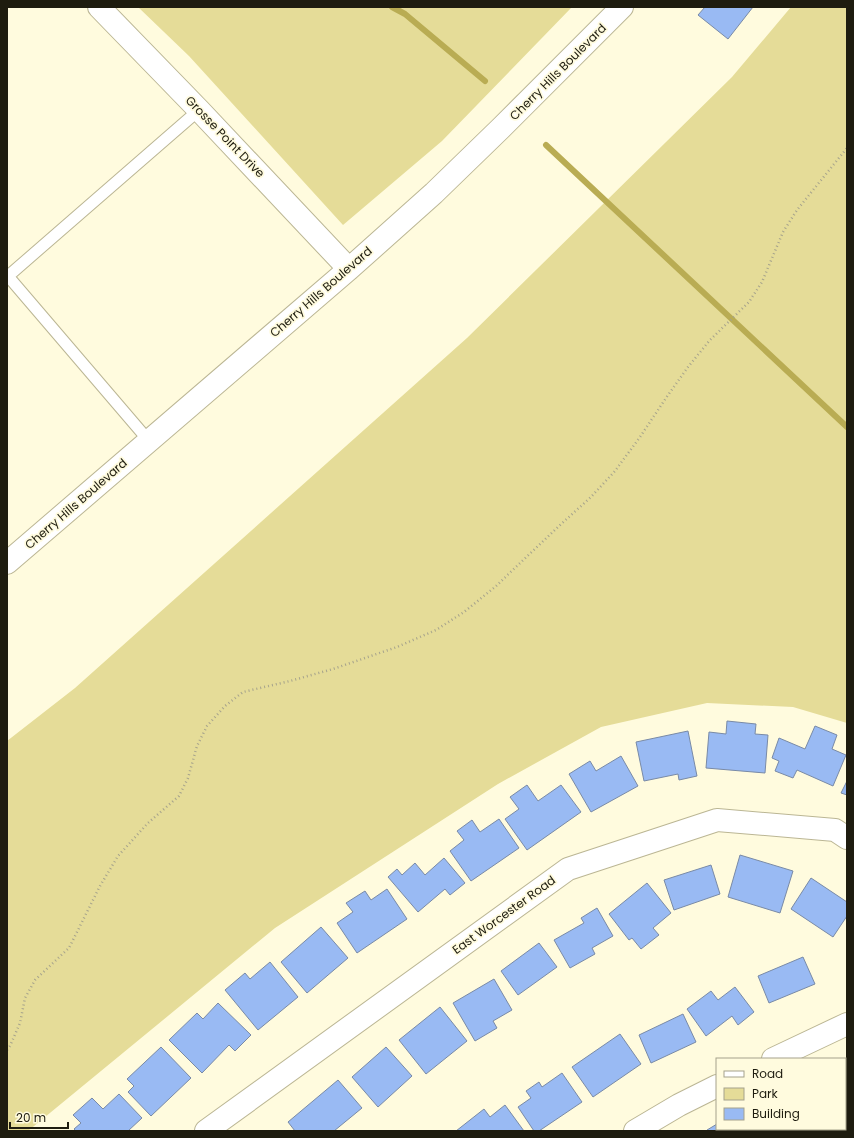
<svg xmlns="http://www.w3.org/2000/svg" width="854" height="1138" viewBox="0 0 854 1138" font-family="Poppins,sans-serif">
<rect width="100%" height="100%" fill="#fffbde"/>
<path fill="#e5dc98" d="M 138,7 L 572,7 L 442,141 L 343,225 L 189,56 Z
M 791,7 L 847,7 L 847,723 L 793,707 L 707,703 L 601,727 L 498,784 L 275,928 L 28,1131 L 7,1131 L 7,741 L 75,688 L 467,338 L 732,77 Z"/>
<g fill="none" stroke-linecap="round" stroke-linejoin="round">
<path stroke="#b9ac53" stroke-width="6" d="M 392,7 L 405,14 L 485,81
M 546,145 L 847,427"/>
</g>
<path fill="#99baf3" stroke="#798aa6" d="M 705,7 L 753,7 L 728,39 L 698,15 Z
M 727,721 L 756,724 L 755,734 L 768,735 L 765,773 L 706,768 L 709,732 L 726,734 Z
M 815,726 L 837,735 L 832,749 L 846,755 L 833,786 L 797,770 L 793,778 L 775,771 L 779,761 L 772,758 L 779,738 L 805,749 Z
M 688,731 L 697,776 L 679,780 L 678,774 L 644,781 L 636,742 Z
M 621,756 L 638,786 L 591,812 L 569,774 L 590,761 L 596,771 Z
M 847,781 L 847,795 L 841,793 Z
M 527,785 L 538,801 L 561,785 L 581,812 L 527,850 L 505,819 L 519,809 L 510,797 Z
M 499,819 L 519,848 L 471,881 L 450,851 L 464,840 L 457,831 L 472,820 L 480,832 Z
M 740,855 L 793,871 L 780,913 L 728,897 Z
M 444,858 L 465,883 L 450,895 L 445,889 L 418,912 L 388,877 L 397,869 L 402,875 L 415,863 L 425,875 Z
M 711,865 L 720,894 L 674,910 L 664,880 Z
M 811,878 L 847,902 L 847,916 L 833,937 L 791,909 Z
M 647,883 L 671,913 L 653,928 L 659,935 L 641,949 L 632,938 L 629,940 L 609,914 Z
M 387,889 L 407,919 L 357,953 L 337,923 L 353,912 L 346,903 L 365,891 L 371,900 Z
M 597,908 L 613,936 L 592,948 L 595,954 L 570,968 L 554,940 L 584,923 L 581,918 Z
M 321,927 L 348,958 L 307,993 L 281,962 Z
M 539,943 L 557,967 L 518,995 L 501,971 Z
M 803,957 L 815,984 L 769,1003 L 758,976 Z
M 270,962 L 298,997 L 258,1030 L 225,990 L 245,973 L 250,979 Z
M 494,979 L 512,1010 L 493,1021 L 497,1028 L 475,1041 L 453,1003 Z
M 735,987 L 754,1012 L 738,1025 L 732,1016 L 706,1036 L 687,1009 L 711,991 L 718,1000 Z
M 218,1003 L 251,1035 L 235,1051 L 229,1045 L 202,1073 L 169,1040 L 197,1013 L 203,1019 Z
M 440,1007 L 467,1041 L 426,1074 L 399,1040 Z
M 683,1014 L 696,1042 L 651,1063 L 639,1035 Z
M 620,1034 L 641,1064 L 593,1097 L 572,1067 Z
M 161,1047 L 191,1078 L 151,1116 L 128,1092 L 134,1086 L 127,1079 Z
M 386,1047 L 412,1076 L 378,1107 L 352,1077 Z
M 847,1069 L 847,1090 L 845,1087 L 845,1070 Z
M 562,1073 L 582,1102 L 539,1131 L 534,1131 L 518,1107 L 531,1098 L 526,1091 L 539,1082 L 542,1087 Z
M 338,1080 L 362,1108 L 334,1131 L 295,1131 L 288,1122 Z
M 119,1094 L 142,1118 L 128,1131 L 76,1131 L 74,1129 L 81,1123 L 73,1115 L 92,1098 L 103,1109 Z
M 505,1105 L 524,1131 L 456,1131 L 484,1109 L 490,1117 Z
M 717,1124 L 717,1129 L 779,1129 L 775,1131 L 708,1131 L 707,1130 Z"/>
<g fill="none" stroke-linecap="round" stroke-linejoin="round">
<defs>
<path id="service" d="M 7,275 L 149,441
M 7,277 L 199,110"/>
<path id="minor" d="M 773,1059 L 847,1024
M 206,1131 L 568,869 L 717,820 L 835,830 L 847,838
M 635,1131 L 679,1105 L 717,1086"/>
<path id="tertiary" d="M 99,7 L 199,110 L 349,269
M 7,563 L 349,269 L 434,193 L 501,128 L 622,7"/>
</defs>
<use href="#service" stroke="#bbb694" stroke-width="13"/>
<use href="#minor" stroke="#bbb694" stroke-width="24"/>
<use href="#tertiary" stroke="#bbb694" stroke-width="24"/>
<path stroke="#a6a38c" stroke-width="2.5" stroke-dasharray="1 3" stroke-linecap="butt" d="M 7,1050 L 10,1046 L 20,1023 L 25,998 L 35,980 L 69,948 L 100,886 L 118,856 L 148,823 L 179,796 L 188,778 L 197,746 L 207,726 L 225,706 L 243,692 L 290,681 L 333,669 L 397,647 L 436,630 L 464,612 L 495,587 L 559,526 L 591,497 L 615,471 L 640,437 L 666,398 L 688,367 L 710,340 L 749,302 L 762,282 L 783,232 L 797,210 L 847,148"/>
<use href="#service" stroke="#fff" stroke-width="11"/>
<use href="#minor" stroke="#fff" stroke-width="22"/>
<use href="#tertiary" stroke="#fff" stroke-width="22"/>
</g>
<g text-anchor="middle" stroke-width="3.5" stroke-linejoin="round" paint-order="stroke">
<g font-size="12" fill="#1e1c0f" stroke="#fffbde">
<text transform="translate(558 72) rotate(-45)" y="4">Cherry Hills Boulevard</text>
<text transform="translate(225 137) rotate(46)" y="4">Grosse Point Drive</text>
<text transform="translate(321 292) rotate(-41)" y="4">Cherry Hills Boulevard</text>
<text transform="translate(76 504) rotate(-41)" y="4">Cherry Hills Boulevard</text>
<text transform="translate(504 915) rotate(-36)" y="4">East Worcester Road</text>
</g>
</g>
<rect width="854" height="1138" fill="none" stroke="#1e1c0f" stroke-width="16"/>
<rect x="716" y="1058" width="130" height="72" fill="#fffbde" stroke="#a5a28b"/>
<rect x="724" y="1071" width="20" height="6" fill="#ffffff" stroke="#a5a28b"/>
<text x="752" y="1078" font-size="12" fill="#1e1c0f">Road</text>
<rect x="724" y="1088" width="20" height="12" fill="#e5dc98" stroke="#a5a28b"/>
<text x="752" y="1098" font-size="12" fill="#1e1c0f">Park</text>
<rect x="724" y="1108" width="20" height="12" fill="#99baf3" stroke="#a5a28b"/>
<text x="752" y="1118" font-size="12" fill="#1e1c0f">Building</text>
<path d="M10 1122v6h58v-6" fill="none" stroke="#1e1c0f" stroke-width="2"/>
<text x="16" y="1122" font-size="12" fill="#1e1c0f" stroke="#fffbde" stroke-width="3" paint-order="stroke">20 m</text>
</svg>
